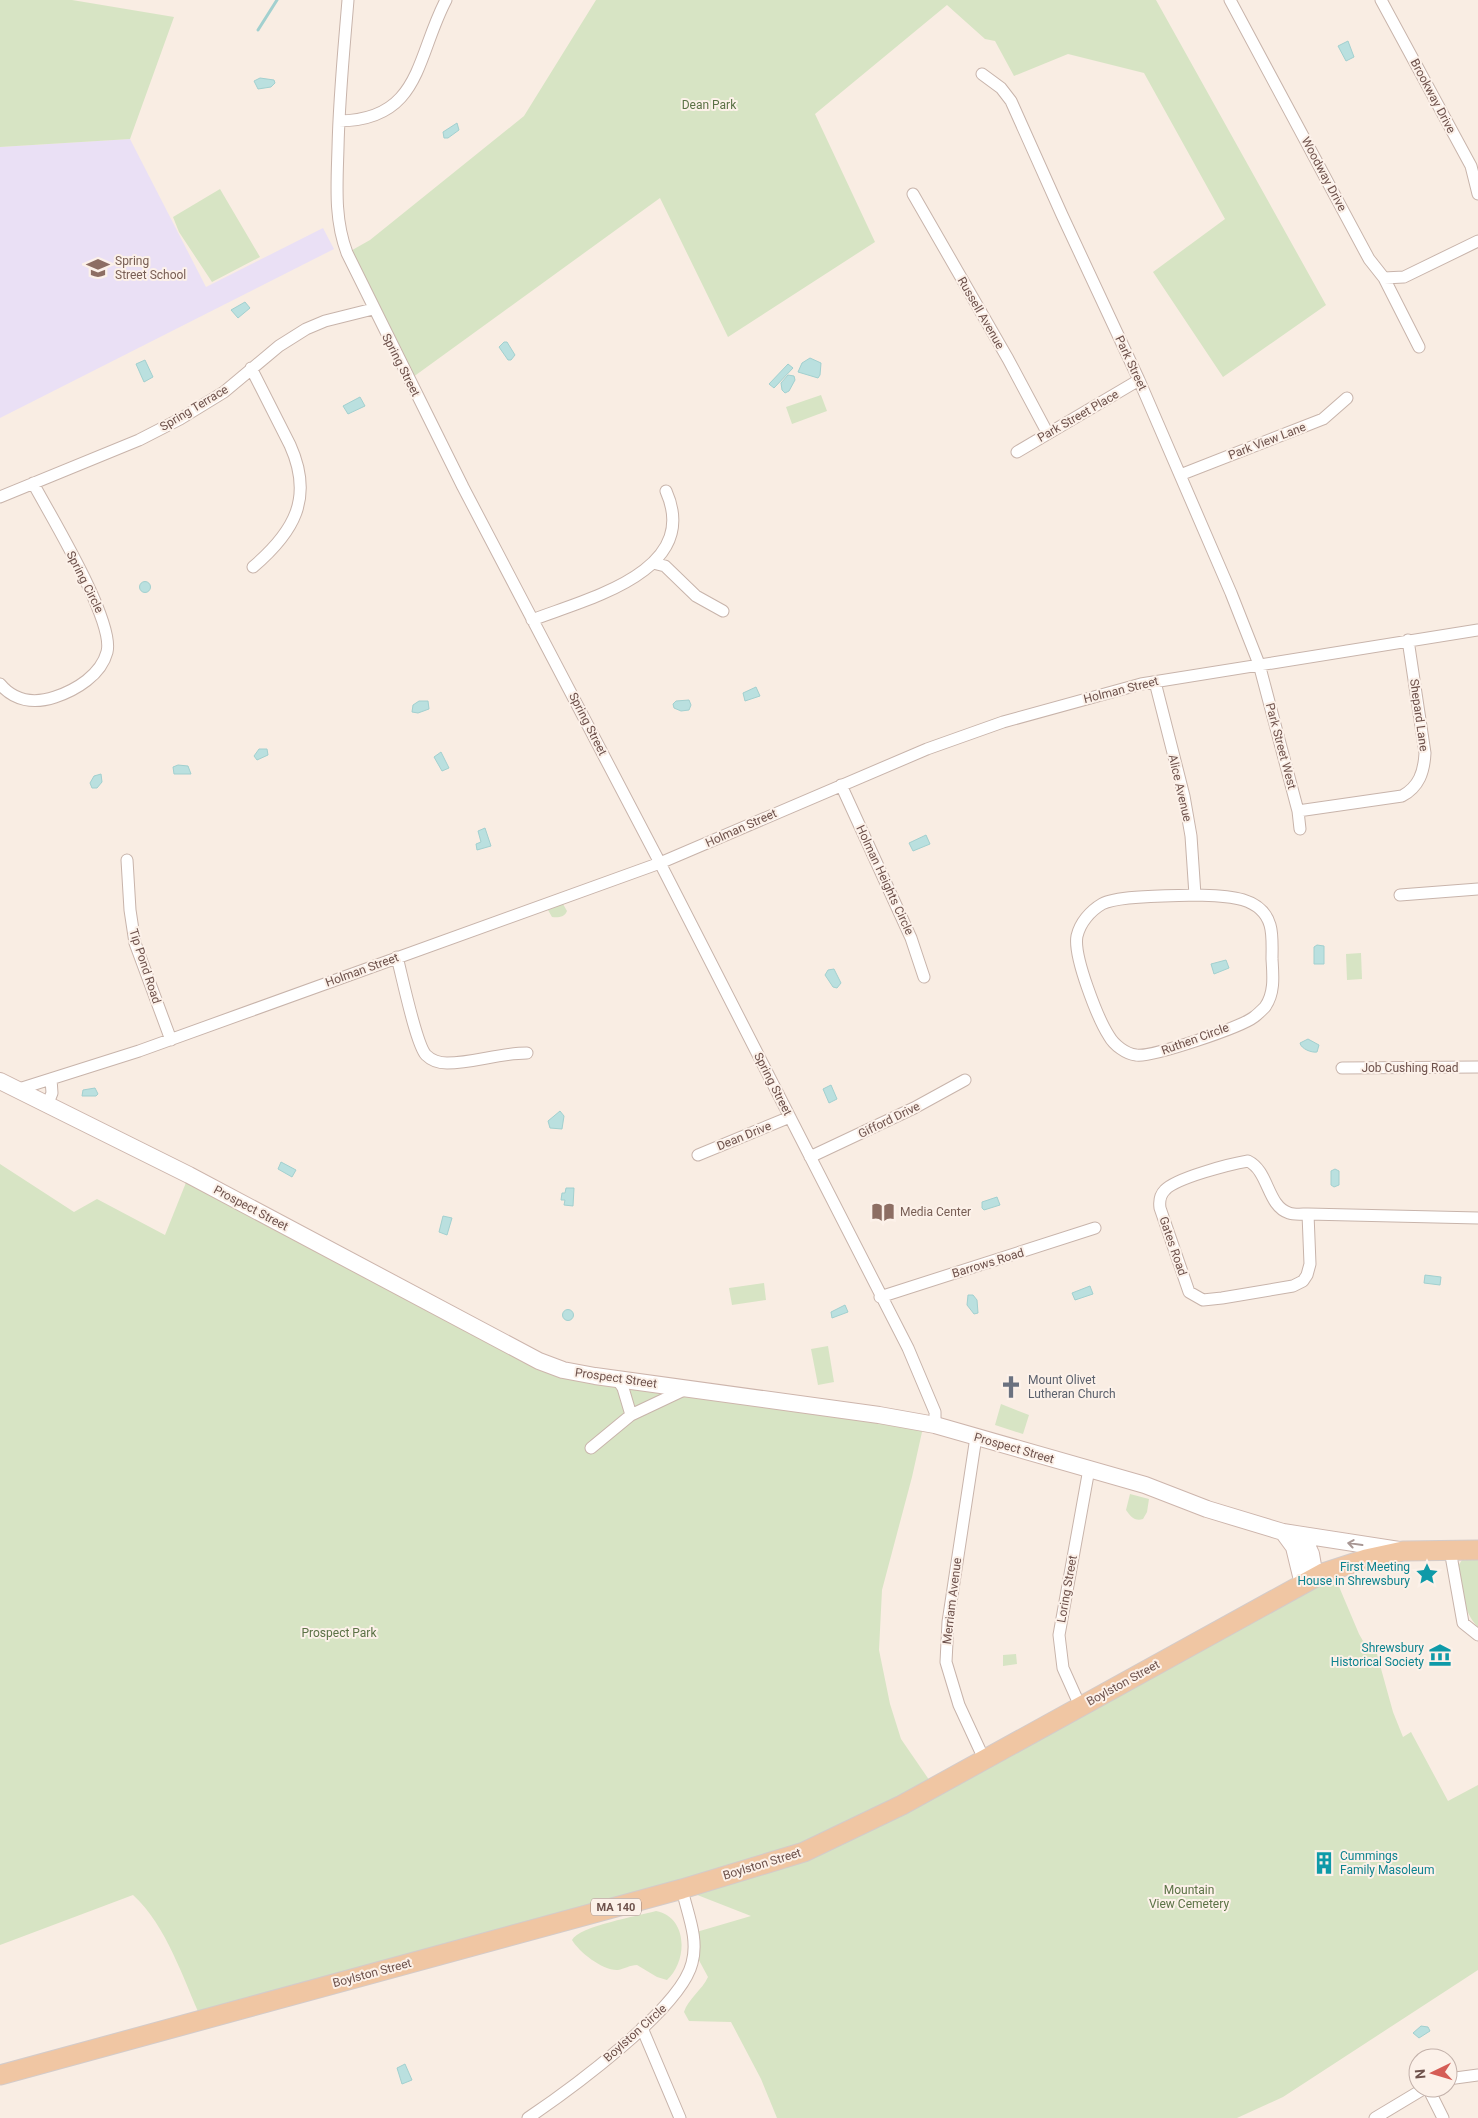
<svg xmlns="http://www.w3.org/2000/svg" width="1478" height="2118" viewBox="0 0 1478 2118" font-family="Roboto,sans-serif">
<rect width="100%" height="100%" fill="#f9ede3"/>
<path fill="#eae0f5" d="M 130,139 L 206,287 L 323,228 L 334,249 L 0,418 L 0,147 Z"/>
<path fill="#d7e4c4" d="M 0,0 L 72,0 L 174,17 L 130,139 L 0,147 Z
M 596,0 L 1156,0 L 1326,305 L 1223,377 L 1153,272 L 1225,219 L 1144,73 L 1068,54 L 1014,76 L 995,41 L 985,39 L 947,5 L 815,114 L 875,242 L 728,337 L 660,198 L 409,380 L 347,253 L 370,240 L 524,116 Z
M 220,189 L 260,257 L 212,282 L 179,232 L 173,217 Z
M 821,395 L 827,411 L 792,424 L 786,407 Z
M 563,904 L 567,911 C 565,917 558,918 552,917 L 548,910 Z
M 1361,953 L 1362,979 L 1347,980 L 1346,954 Z
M 0,1164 L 74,1212 L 97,1199 L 165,1235 L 189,1175 L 539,1361 L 924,1423 L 912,1477 L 882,1590 L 879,1650 L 890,1704 L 901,1739 L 934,1787 L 1332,1570 L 1359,1634 L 1363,1641 L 1375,1647 L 1393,1712 L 1403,1737 L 1411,1732 L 1448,1801 L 1478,1785 L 1478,1970 L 1283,2097 L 1237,2118 L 777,2118 L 761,2079 L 731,2022 L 689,2021 L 684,2012 C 688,1999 702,1990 708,1977 L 694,1951 L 693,1933 L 751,1916 L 682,1889 L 202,2020 C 183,1979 167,1926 133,1895 L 0,1945 Z
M 764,1283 L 766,1300 L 732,1305 L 729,1288 Z
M 828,1346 L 834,1382 L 818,1385 L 811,1349 Z
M 1001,1404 L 1029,1415 L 1023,1434 L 995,1425 Z
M 1130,1494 L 1149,1499 L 1147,1512 L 1143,1519 C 1135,1522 1130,1516 1126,1510 Z
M 1462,1560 L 1478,1560 L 1478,1627 C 1462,1611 1462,1587 1458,1566 Z
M 1016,1654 L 1017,1664 L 1003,1666 L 1003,1655 Z
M 656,1911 C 688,1917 688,1961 667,1980 L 657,1977 L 637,1965 C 630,1965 624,1969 618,1970 C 603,1971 579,1952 572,1940 C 579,1926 639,1916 656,1911 Z"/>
<path fill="#bae0df" stroke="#a2d0cf" d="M 1348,41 L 1354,57 L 1346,61 L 1338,46 Z
M 260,78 L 274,80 L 275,83 L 271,87 L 258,89 L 254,81 Z
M 457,123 L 459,130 L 448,138 L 444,138 L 443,132 Z
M 245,302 L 250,308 L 238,318 L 231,310 Z
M 504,342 L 507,342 L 515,355 L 511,360 L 508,360 L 499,347 Z
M 810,358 L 821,363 L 820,375 L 818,378 L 798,372 L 802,363 Z
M 145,360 L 153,377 L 144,382 L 136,364 Z
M 788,364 L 793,368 L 774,388 L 769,384 Z
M 788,375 L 794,376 L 795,380 L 789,391 L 785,393 L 782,390 L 781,383 Z
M 360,397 L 365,406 L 348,414 L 343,406 Z
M139.5 587a5.5 5.5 0 1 1 11 0a5.5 5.5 0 1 1-11 0Z
M 756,687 L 760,696 L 745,701 L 743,693 Z
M 689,700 L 691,705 L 689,710 L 681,711 L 674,708 L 673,704 L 676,701 Z
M 419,701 L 428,701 L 429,709 L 418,713 L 412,712 L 413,705 Z
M 259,749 L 267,749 L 268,755 L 257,760 L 254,756 Z
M 441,752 L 449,768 L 442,771 L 434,757 Z
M 178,765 L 188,766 L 191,774 L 174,774 L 173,767 Z
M 101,774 L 102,782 L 97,788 L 92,788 L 90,783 L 94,776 Z
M 485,828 L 491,846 L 477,850 L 476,844 L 481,842 L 478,831 Z
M 926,835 L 930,844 L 913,851 L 909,843 Z
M 1317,945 L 1324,946 L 1324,964 L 1314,964 L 1314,947 Z
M 1226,960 L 1229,968 L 1214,974 L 1211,964 Z
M 834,969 L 841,983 L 837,988 L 833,987 L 825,975 L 828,970 Z
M 1308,1039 L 1319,1045 L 1317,1052 C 1312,1053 1301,1049 1300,1043 Z
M 831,1085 L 837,1099 L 829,1103 L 823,1089 Z
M 95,1088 L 98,1094 L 96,1096 L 82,1096 L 83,1090 Z
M 560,1111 L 564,1116 L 562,1129 L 550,1128 L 548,1121 Z
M 281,1162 L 296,1170 L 292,1177 L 278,1169 Z
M 1335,1169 L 1339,1171 L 1339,1185 L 1334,1187 L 1331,1185 L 1331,1171 Z
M 566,1188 L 574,1188 L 573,1206 L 564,1205 L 565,1200 L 561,1200 L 562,1193 L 565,1193 Z
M 997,1197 L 1000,1205 L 984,1210 L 982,1208 L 982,1202 Z
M 443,1216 L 452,1218 L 447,1235 L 439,1232 Z
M 1425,1275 L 1441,1277 L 1440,1285 L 1424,1283 Z
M 1090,1286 L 1093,1294 L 1075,1300 L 1072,1293 Z
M 968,1295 L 973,1295 L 977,1300 L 978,1313 L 974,1314 L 967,1305 Z
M 845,1305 L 848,1312 L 832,1318 L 831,1312 Z
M562.5 1315a5.5 5.5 0 1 1 11 0a5.5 5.5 0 1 1-11 0Z
M 1421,2026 L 1428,2027 L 1430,2031 L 1419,2038 L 1413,2033 Z
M 405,2064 L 412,2080 L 402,2084 L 397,2068 Z"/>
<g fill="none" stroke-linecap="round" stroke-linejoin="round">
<path stroke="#a2d0cf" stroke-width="3" d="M 258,30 L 277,0"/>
<defs>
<path id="street" d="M 348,0 C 344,49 339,98 338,148 C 337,184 334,219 347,253 L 463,487 L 660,863 L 908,1348 L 935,1412 L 935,1425
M 1230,0 L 1369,259 L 1384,278 L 1419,347
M 1381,0 L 1471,166 L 1478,194
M 982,74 L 1001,88 L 1011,101 L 1062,215 L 1139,380 L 1231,593 L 1259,664 L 1298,811 L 1300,829
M 339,121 C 421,120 416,57 446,0
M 913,194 L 1008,359 L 1047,432
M 1384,278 L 1404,277 L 1478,241
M 251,368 L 290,445 C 314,498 294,532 253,567
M 1017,452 L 1139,380
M 1180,475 L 1323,419 L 1347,398
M 0,497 L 139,440 L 180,419 L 224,392 L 279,346 L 306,329 L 325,321 L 373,309
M 653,563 L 665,566 L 696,596 L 723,611
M 532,620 C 586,599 702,572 666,491
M 1155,682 L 1184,796 L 1191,836 L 1195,895
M 0,684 C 14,701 34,704 55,697 C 76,690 101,675 107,652 C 115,621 50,515 33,483
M 841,785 L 911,938 L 924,977
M 1298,811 L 1402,796 C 1419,787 1424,772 1425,753 L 1408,640
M 127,860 L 130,910 L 135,943 L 171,1040
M 1195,895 C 1221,896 1261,894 1270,925 C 1273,935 1272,949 1272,959 C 1273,975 1275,993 1265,1007 C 1262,1010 1257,1015 1254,1017 C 1241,1027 1151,1058 1136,1055 C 1126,1054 1114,1045 1109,1036 C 1098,1019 1073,956 1077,936 C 1080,923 1090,911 1102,904 C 1118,895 1174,896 1195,895 Z
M 1400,895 L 1478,889
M 397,957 C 402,976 416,1044 426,1055 C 432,1061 439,1063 447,1063 C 474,1063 499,1053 527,1053
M 1342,1068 L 1478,1067
M 19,1089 L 139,1051 L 660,863 L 927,749 L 1003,722 L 1141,684 L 1478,630
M 48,1103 L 52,1093 L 51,1079
M 698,1155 L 790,1117
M 810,1157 L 914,1108 L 965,1080
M 1248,1161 C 1269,1171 1267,1206 1289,1213 C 1294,1215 1302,1214 1308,1214 L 1310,1264 L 1307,1275 L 1303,1281 L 1293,1286 L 1222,1298 L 1203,1300 L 1189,1292 L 1160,1208 C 1159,1201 1160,1195 1165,1190 C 1176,1178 1230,1164 1248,1161 Z
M 1308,1214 L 1478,1218
M 880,1297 L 1095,1228
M 617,1379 L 623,1388 L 631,1415
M 976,1437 L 948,1622 L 946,1662 L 959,1705 L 984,1759
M 591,1448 L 631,1415 L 686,1389
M 1450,1550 L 1463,1623 L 1478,1635
M 1080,1706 L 1063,1668 L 1059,1635 L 1089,1469
M 642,2028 L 680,2118
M 1448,2079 L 1478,2075
M 1428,2088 L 1443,2118
M 528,2118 C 568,2091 681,2009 692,1963 C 699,1938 687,1913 682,1889
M 1375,2118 L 1425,2088"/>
<path id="secondary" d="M 0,1081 L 189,1175 L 539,1361 L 563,1370 L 595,1376 L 879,1415 L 935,1425 L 1145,1485 L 1207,1509 L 1283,1532 L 1399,1550
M 1283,1532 L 1294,1547 L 1303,1584
M 1302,1535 L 1311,1554 L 1315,1577"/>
<path id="primary" d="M 0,2075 L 682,1889 L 804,1852 L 902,1805 L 1323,1573 L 1366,1559 L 1403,1551 L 1478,1550"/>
</defs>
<use href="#street" stroke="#c8b4ab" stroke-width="13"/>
<use href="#secondary" stroke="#cdb5ac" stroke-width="18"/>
<use href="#primary" stroke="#d4cbc9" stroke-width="21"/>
<use href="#street" stroke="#fff" stroke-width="11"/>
<use href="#secondary" stroke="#fff" stroke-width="16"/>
<use href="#primary" stroke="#f0c6a3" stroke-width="19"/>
</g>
<defs><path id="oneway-shaft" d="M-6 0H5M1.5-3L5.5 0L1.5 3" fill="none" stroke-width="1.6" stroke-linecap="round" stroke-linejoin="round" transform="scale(1.25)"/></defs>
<use stroke="#a89794" href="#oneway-shaft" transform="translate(1355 1544) rotate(-172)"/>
<defs>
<symbol id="school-bare" viewBox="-9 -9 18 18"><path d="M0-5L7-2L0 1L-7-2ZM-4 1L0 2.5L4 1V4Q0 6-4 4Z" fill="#8d6e63" stroke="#fcf1e9" stroke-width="2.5" paint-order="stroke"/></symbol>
<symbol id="library-bare" viewBox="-9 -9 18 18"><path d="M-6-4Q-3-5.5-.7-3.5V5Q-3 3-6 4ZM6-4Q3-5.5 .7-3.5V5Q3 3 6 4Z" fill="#8d6e63" stroke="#fcf1e9" stroke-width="2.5" paint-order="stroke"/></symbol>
<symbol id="church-bare" viewBox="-9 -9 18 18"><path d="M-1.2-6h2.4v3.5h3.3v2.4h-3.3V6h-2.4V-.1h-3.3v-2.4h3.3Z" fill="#6b7280" stroke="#fcf1e9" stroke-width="2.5" paint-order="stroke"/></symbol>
<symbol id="sight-bare" viewBox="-9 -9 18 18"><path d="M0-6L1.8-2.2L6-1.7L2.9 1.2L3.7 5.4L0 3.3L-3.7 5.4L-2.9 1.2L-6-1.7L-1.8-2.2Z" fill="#0f9aa8" stroke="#fcf1e9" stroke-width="2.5" paint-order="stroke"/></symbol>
<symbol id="museum-bare" viewBox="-9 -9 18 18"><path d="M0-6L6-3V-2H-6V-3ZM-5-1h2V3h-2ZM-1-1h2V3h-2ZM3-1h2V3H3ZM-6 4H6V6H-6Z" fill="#0f9aa8" stroke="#fcf1e9" stroke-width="2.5" paint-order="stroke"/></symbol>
<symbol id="building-bare" viewBox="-9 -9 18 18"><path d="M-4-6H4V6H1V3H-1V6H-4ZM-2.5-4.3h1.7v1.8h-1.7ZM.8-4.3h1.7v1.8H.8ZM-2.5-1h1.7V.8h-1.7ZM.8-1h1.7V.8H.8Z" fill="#0f9aa8" stroke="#fcf1e9" stroke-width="2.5" paint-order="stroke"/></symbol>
</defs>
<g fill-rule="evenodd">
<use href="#school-bare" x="82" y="252" width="32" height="32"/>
<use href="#library-bare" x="867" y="1196" width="32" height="32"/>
<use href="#church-bare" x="995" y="1371" width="32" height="32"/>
<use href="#sight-bare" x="1411" y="1558" width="32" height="32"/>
<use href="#museum-bare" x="1424" y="1639" width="32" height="32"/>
<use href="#building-bare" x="1308" y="1847" width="32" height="32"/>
</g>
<g text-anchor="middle" stroke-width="4" stroke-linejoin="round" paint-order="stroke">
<rect fill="#fcf1e9" stroke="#99827b" stroke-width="1" x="591" y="1898.5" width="50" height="17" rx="4"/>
<g font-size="11" font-weight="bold" fill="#6e524c">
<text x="616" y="1911">MA 140</text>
</g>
<g font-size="12" fill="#6e524c" stroke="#fcf1e9">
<text transform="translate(1433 96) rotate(62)" y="4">Brookway Drive</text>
<text transform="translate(1324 174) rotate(62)" y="4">Woodway Drive</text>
<text transform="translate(981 313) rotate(60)" y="4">Russell Avenue</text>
<text transform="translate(1131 363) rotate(65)" y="4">Park Street</text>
<text transform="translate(401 365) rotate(63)" y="4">Spring Street</text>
<text transform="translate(194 408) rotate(-31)" y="4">Spring Terrace</text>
<text transform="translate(1078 416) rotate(-30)" y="4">Park Street Place</text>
<text transform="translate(1267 441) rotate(-21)" y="4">Park View Lane</text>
<text transform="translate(85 582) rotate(63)" y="4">Spring Circle</text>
<text transform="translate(1121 690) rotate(-14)" y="4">Holman Street</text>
<text transform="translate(1419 715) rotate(82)" y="4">Shepard Lane</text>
<text transform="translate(588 724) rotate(63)" y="4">Spring Street</text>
<text transform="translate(1281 746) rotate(75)" y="4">Park Street West</text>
<text transform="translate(1180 788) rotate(77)" y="4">Alice Avenue</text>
<text transform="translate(741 828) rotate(-24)" y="4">Holman Street</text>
<text transform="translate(885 880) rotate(65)" y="4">Holman Heights Circle</text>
<text transform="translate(145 966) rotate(72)" y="4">Tip Pond Road</text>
<text transform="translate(362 970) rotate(-20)" y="4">Holman Street</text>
<text transform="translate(1195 1039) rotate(-20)" y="4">Ruthen Circle</text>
<text x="1410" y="1072">Job Cushing Road</text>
<text transform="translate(773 1084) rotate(63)" y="4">Spring Street</text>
<text transform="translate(889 1120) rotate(-26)" y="4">Gifford Drive</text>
<text transform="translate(744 1136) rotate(-22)" y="4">Dean Drive</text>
<text transform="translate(251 1208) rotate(28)" y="4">Prospect Street</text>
<text transform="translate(1173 1246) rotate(71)" y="4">Gates Road</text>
<text transform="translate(988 1263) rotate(-17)" y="4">Barrows Road</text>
<text transform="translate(616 1378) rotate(8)" y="4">Prospect Street</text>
<text transform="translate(1014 1448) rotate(16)" y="4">Prospect Street</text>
<text transform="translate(1067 1589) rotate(-80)" y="4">Loring Street</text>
<text transform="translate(952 1601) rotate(-83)" y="4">Merriam Avenue</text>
<text transform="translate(1123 1683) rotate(-29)" y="4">Boylston Street</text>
<text transform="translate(762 1864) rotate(-17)" y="4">Boylston Street</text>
<text transform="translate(372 1973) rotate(-15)" y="4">Boylston Street</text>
<text transform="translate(635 2033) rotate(-42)" y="4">Boylston Circle</text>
</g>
<g font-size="12" fill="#5b7246" stroke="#fcf1e9">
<text x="709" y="109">Dean Park</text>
<text x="339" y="1637">Prospect Park</text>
<text x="1189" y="1894">Mountain<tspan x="1189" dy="14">View Cemetery</tspan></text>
</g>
<g font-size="12" fill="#785e54" stroke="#fcf1e9" text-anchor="start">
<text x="115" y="265">Spring<tspan x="115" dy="14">Street School</tspan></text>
<text x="900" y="1216">Media Center</text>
</g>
<g font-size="12" fill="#5b616d" stroke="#fcf1e9" text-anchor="start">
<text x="1028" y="1384">Mount Olivet<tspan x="1028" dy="14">Lutheran Church</tspan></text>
</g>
<g font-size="12" fill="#0d838f" stroke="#fcf1e9" text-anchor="end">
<text x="1410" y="1571">First Meeting<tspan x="1410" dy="14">House in Shrewsbury</tspan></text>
<text x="1424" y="1652">Shrewsbury<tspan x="1424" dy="14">Historical Society</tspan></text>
<text x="1340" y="1860" text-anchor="start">Cummings<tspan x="1340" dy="14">Family Masoleum</tspan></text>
</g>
</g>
<g transform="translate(1433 2073) rotate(265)"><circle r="24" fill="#fcf1e9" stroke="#c3b1aa"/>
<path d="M0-4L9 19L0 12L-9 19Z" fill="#d55d56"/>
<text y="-8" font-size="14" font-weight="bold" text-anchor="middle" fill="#6e524c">N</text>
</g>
</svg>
